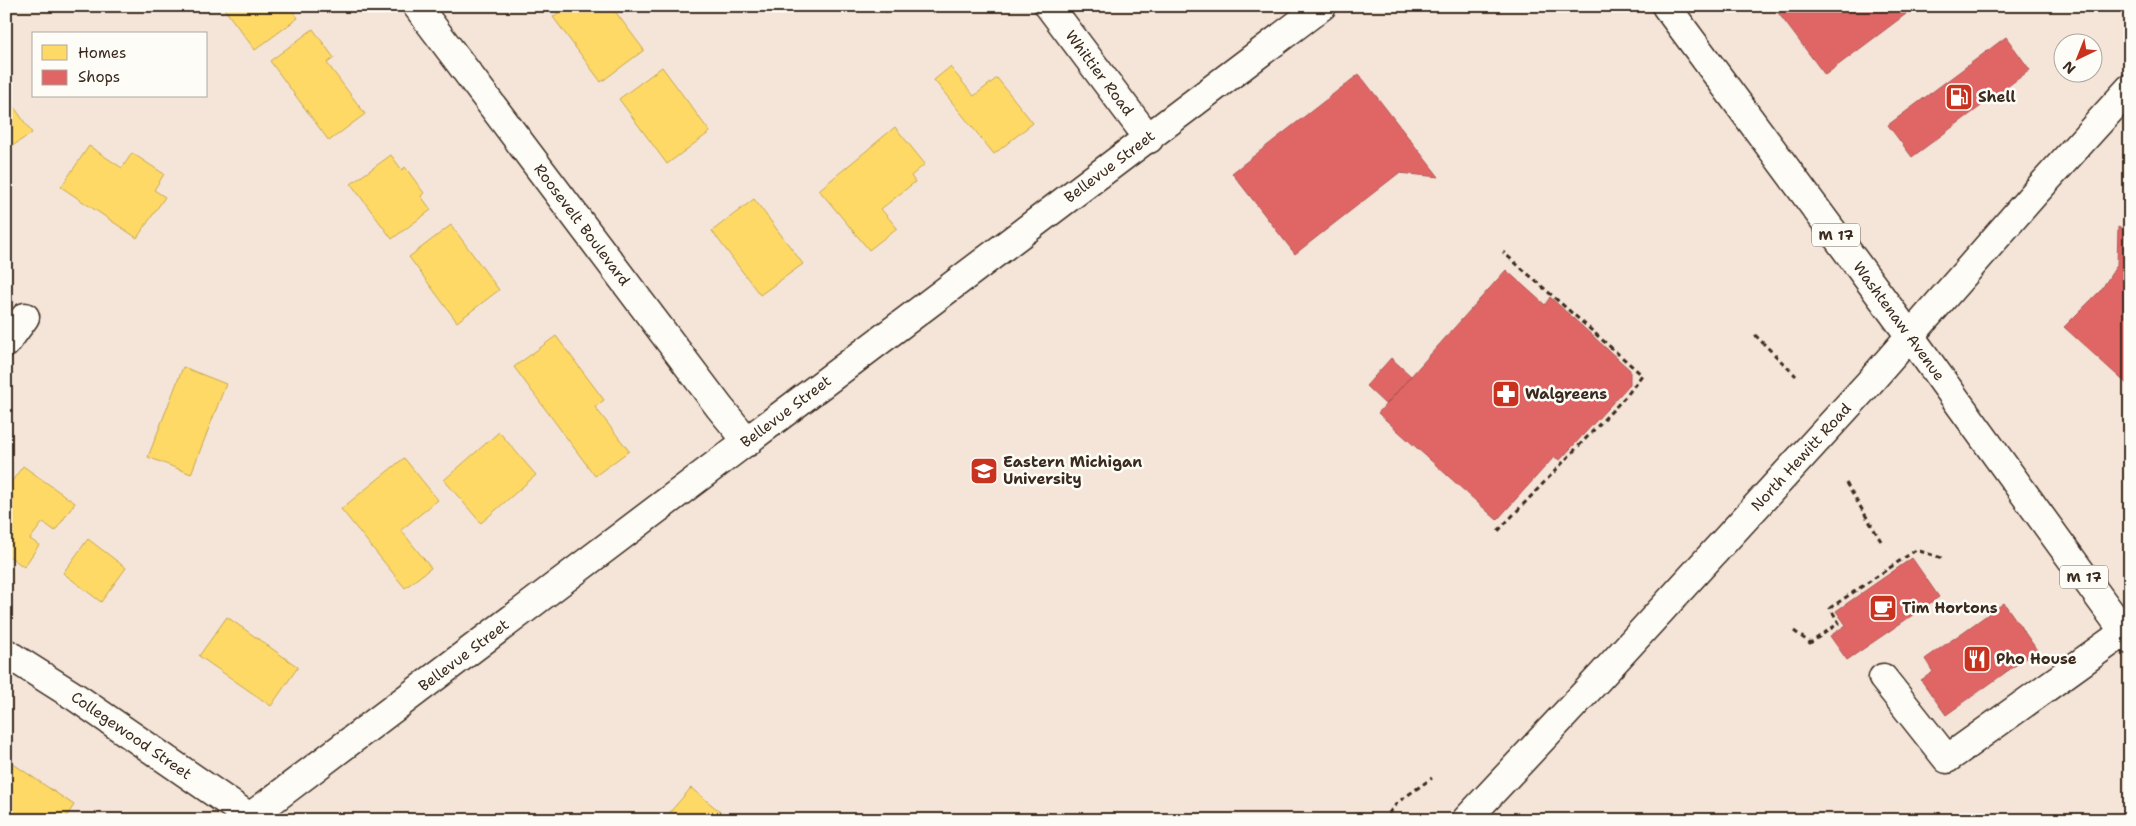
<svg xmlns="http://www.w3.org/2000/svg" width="2136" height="826" viewBox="0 0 2136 826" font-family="'Shantell Sans',sans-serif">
<rect width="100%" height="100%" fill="#f4e5d8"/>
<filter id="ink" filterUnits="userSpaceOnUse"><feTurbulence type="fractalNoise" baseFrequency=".02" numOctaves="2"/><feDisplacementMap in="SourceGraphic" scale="10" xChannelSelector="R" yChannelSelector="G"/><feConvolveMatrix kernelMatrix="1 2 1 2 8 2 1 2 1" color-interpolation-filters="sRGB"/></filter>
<g filter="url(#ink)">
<path fill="#ffd966" stroke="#c4a450" d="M 222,6 L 289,6 L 298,18 L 255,50 Z
M 567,6 L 611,6 L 644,50 L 601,82 L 553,17 Z
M 881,6 L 895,6 L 886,13 Z
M 313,29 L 334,58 L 327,63 L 365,114 L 329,141 L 270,61 Z
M 662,67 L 710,132 L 667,164 L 619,99 Z
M 950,67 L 974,96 L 997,78 L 1033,123 L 994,154 L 934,80 Z
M 10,101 L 32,133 L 6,150 L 6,103 Z
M 895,127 L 925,164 L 911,176 L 915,182 L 881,209 L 897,228 L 869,250 L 819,190 Z
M 89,146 L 122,168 L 132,153 L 164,174 L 154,190 L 165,197 L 137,238 L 61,187 Z
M 391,155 L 402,170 L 405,167 L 424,193 L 421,196 L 431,210 L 392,239 L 351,184 Z
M 754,199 L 803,264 L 760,295 L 712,231 Z
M 451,225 L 499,290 L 457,322 L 409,257 Z
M 556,336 L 604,400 L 595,407 L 629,451 L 595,476 L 514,367 Z
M 183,367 L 226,384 L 191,474 L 148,457 Z
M 499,432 L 536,475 L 481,523 L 444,480 Z
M 404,458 L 438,500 L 401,530 L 431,568 L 405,588 L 341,509 Z
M 23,466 L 75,503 L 55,531 L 43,522 L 30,539 L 39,545 L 24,567 L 6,554 L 6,489 Z
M 88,539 L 126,568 L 101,602 L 63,573 Z
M 227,617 L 298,667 L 271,706 L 199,656 Z
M 6,759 L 74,805 L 64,820 L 6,820 Z
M 691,788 L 723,814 L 719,820 L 663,820 Z"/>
<path fill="#e06666" stroke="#ae5450" d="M 1773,6 L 1900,6 L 1906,14 L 1825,75 Z
M 2006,37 L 2030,70 L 1912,157 L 1888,125 Z
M 1359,74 L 1439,177 L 1399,173 L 1295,254 L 1232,173 Z
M 2118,227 L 2130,233 L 2130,387 L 2064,327 L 2101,290 L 2117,265 Z
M 1506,270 L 1545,305 L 1550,297 L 1630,370 L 1630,384 L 1560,460 L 1554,457 L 1497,520 L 1378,413 Z
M 1391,358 L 1411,376 L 1386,405 L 1366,386 Z
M 1912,558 L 1939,597 L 1847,660 L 1830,636 L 1846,625 L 1836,611 Z
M 2004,603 L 2037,650 L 1946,715 L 1921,680 L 1933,672 L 1925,659 Z"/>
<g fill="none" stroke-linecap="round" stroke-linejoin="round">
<defs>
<g id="minor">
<path id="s1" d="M 417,6 L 720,408 L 748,442"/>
<path id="s2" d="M 1049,6 L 1149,139"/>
<path d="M 6,343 L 25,317"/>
<path id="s3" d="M 6,653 L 77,698 L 254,820"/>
<path d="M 1883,678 L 1947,759 L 2124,632"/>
<path id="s4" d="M 250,817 L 1322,6"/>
</g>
<g id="major">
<path id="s5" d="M 1666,6 L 1910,336 L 2130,640"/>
<path id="s6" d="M 1466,820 L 1601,676 L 1869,383 L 2034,194 L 2130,88"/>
</g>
</defs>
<use href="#minor" stroke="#3b2a1e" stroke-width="31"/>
<use href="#major" stroke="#3b2a1e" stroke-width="31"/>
<path stroke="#3b2a1e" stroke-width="3" stroke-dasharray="5 4" stroke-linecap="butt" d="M 1755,335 L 1796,376
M 1846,483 L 1881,541
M 1498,531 L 1628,394 L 1642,375 L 1503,252
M 1794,631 L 1810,643 L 1839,623 L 1830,608 L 1916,550 L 1942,558
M 1383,820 L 1398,802 L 1432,778"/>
<use href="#minor" stroke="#fdfcf7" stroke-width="28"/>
<use href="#major" stroke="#fdfcf7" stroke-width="28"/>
</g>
</g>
<defs>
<symbol id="fuel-square" viewBox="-11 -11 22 22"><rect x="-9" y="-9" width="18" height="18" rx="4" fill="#c8321e" stroke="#fdfcf7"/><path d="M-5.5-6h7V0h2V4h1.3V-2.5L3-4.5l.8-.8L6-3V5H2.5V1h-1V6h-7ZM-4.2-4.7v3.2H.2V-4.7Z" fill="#fff"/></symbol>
<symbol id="pharmacy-square" viewBox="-11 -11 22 22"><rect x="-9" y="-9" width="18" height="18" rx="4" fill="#c8321e" stroke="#fdfcf7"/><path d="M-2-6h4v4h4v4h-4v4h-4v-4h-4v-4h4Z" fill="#fff"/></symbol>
<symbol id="university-square" viewBox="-11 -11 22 22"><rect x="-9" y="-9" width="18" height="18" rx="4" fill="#c8321e" stroke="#fdfcf7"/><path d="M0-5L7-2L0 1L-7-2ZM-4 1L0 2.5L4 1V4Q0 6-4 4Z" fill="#fff"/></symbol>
<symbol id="cafe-square" viewBox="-11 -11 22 22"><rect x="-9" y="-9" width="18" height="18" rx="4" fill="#c8321e" stroke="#fdfcf7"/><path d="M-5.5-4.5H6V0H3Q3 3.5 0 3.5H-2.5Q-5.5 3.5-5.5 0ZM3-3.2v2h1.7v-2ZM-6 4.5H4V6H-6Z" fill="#fff"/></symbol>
<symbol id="restaurant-square" viewBox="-11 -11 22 22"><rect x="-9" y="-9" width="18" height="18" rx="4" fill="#c8321e" stroke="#fdfcf7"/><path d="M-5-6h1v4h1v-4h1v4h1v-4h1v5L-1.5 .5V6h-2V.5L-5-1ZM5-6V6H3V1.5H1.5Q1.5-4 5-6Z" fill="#fff"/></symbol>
</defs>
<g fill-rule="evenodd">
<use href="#fuel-square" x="1943" y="81" width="32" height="32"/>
<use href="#pharmacy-square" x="1490" y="378" width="32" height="32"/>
<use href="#university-square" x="968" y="455" width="32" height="32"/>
<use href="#cafe-square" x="1867" y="592" width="32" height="32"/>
<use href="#restaurant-square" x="1961" y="643" width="32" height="32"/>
</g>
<g text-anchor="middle" stroke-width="5" stroke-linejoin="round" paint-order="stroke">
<g fill="#fdfcf7" stroke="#75695f" stroke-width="1">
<rect x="1812" y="223.5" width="48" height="23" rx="4"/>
<rect x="2060" y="565.5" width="48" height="23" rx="4"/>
</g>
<g font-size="14" font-weight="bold" fill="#3b2a1e">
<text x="1836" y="240">M 17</text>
<text x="2084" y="582">M 17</text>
</g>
<g font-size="15" fill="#3b2a1e" stroke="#fdfcf7">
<text dy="5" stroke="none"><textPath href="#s2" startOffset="84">Whittier Road</textPath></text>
<text dy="5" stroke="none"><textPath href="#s4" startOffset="1078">Bellevue Street</textPath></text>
<text dy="5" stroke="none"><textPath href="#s1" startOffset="274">Roosevelt Boulevard</textPath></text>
<text dy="5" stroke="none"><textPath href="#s5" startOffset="392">Washtenaw Avenue</textPath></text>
<text dy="5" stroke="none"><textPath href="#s4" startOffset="672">Bellevue Street</textPath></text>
<text dy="5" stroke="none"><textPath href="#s6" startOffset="494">North Hewitt Road</textPath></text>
<text dy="5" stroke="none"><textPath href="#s4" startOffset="268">Bellevue Street</textPath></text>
<text dy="5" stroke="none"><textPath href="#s3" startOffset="150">Collegewood Street</textPath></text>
</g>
<g font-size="15" font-weight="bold" fill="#3b2a1e" stroke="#fdfcf7" text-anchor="start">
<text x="1978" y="102">Shell</text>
<text x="1525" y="399">Walgreens</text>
<text x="1003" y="467">Eastern Michigan<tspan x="1003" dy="17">University</tspan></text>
<text x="1902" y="613">Tim Hortons</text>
<text x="1996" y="664">Pho House</text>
</g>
</g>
<rect width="2136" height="826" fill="none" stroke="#fdfcf7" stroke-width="25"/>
<rect x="12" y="12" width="2111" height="801" fill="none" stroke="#3b2a1e" stroke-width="2" filter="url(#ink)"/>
<rect x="32" y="32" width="175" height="65" fill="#fdfcf7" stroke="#afa8a0"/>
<rect x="42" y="45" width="25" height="15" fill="#ffd966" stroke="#afa8a0"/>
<text x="78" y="58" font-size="15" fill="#3b2a1e">Homes</text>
<rect x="42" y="70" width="25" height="15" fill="#e06666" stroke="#afa8a0"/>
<text x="78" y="82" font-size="15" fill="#3b2a1e">Shops</text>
<g transform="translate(2078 58) rotate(223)"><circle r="24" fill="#fdfcf7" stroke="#afa8a0"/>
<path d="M0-4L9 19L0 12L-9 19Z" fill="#c8321e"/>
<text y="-8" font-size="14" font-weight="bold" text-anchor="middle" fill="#3b2a1e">N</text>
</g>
</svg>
